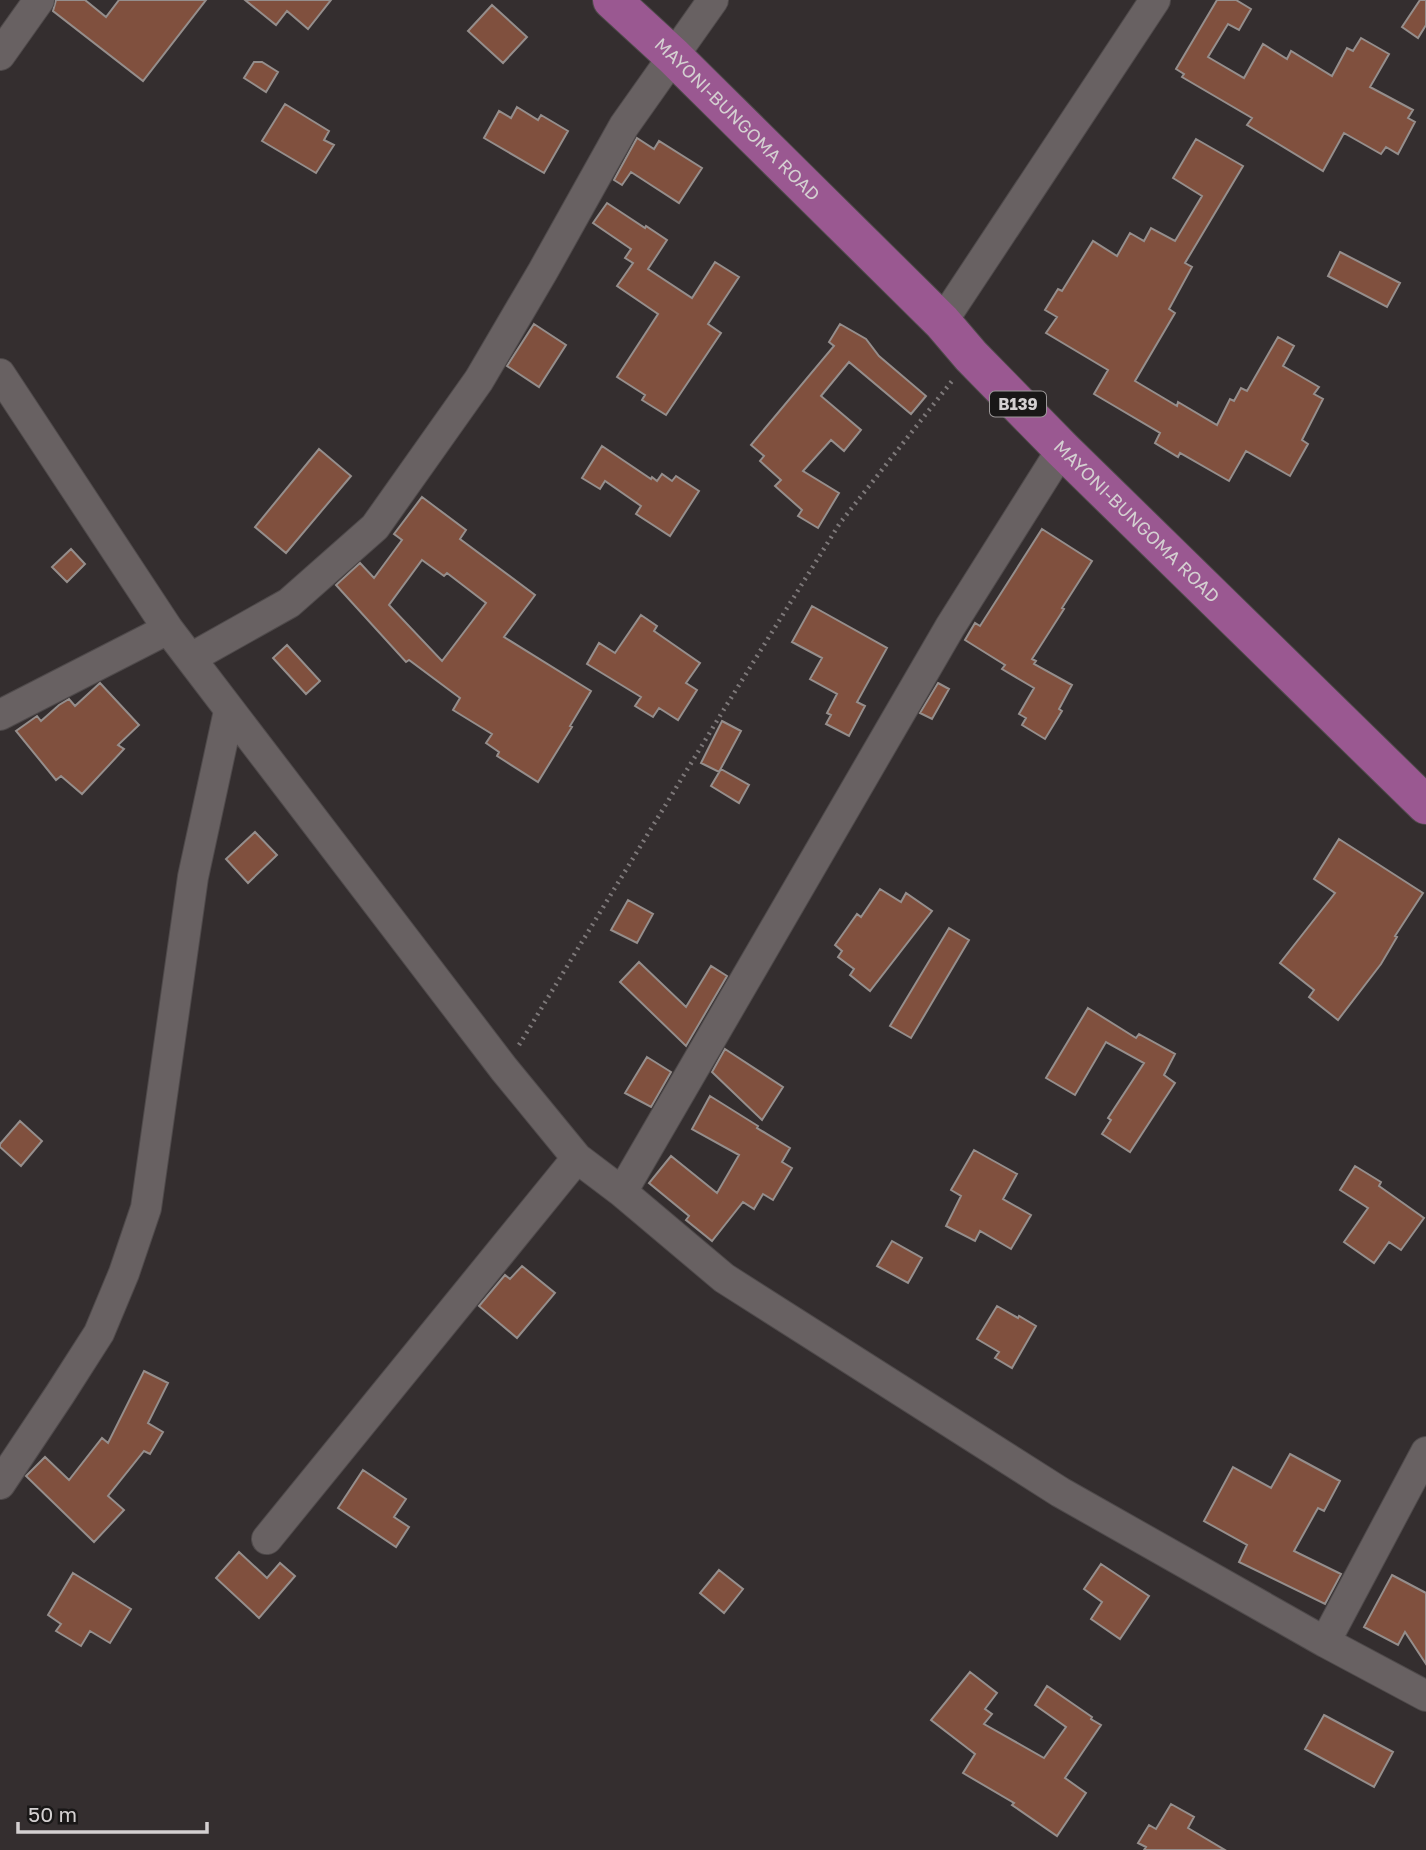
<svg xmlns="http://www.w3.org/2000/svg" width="1426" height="1850" viewBox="0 0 1426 1850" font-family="'Golos Text',sans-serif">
<rect width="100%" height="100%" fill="#342e2f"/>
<path fill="#80503e" stroke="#958e8c" stroke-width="2" fill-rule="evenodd" d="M 56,0 L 85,0 L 106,17 L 119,0 L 206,0 L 143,81 L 53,11 Z
M 245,0 L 331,0 L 308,29 L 287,11 L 276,25 Z
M 1217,0 L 1236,0 L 1251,9 L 1239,30 L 1228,24 L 1208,57 L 1244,78 L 1263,44 L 1287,59 L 1291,51 L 1332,76 L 1347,48 L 1353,51 L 1361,38 L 1389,54 L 1370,87 L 1413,110 L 1408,118 L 1415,122 L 1398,154 L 1386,147 L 1381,154 L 1344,133 L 1323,171 L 1247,125 L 1252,118 L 1182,77 L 1184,74 L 1176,69 Z
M 1420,0 L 1426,0 L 1426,25 L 1418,38 L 1402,27 Z
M 492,5 L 527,37 L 503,63 L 468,31 Z
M 254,62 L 262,62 L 278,72 L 266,92 L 244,78 Z
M 285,104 L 329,131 L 324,140 L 334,145 L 316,173 L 262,141 Z
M 517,107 L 538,120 L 541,115 L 568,131 L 544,173 L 484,138 L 499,111 L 511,118 Z
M 637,138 L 654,149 L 659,141 L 702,168 L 679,203 L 631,172 L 622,185 L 614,180 Z
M 1196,139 L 1243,166 L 1185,263 L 1192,267 L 1169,309 L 1175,313 L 1135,381 L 1177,406 L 1178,402 L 1217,425 L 1230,399 L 1234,401 L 1241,388 L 1247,391 L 1278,337 L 1294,346 L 1283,366 L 1319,387 L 1314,394 L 1323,399 L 1302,440 L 1308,444 L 1290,476 L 1246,451 L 1229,481 L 1180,453 L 1178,457 L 1155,443 L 1160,433 L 1094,394 L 1108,370 L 1046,333 L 1057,317 L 1045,310 L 1058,289 L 1062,291 L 1093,241 L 1117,256 L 1130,233 L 1144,241 L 1151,228 L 1175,241 L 1202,196 L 1173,178 Z
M 607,203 L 645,228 L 646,226 L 667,240 L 648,269 L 692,298 L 715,262 L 739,277 L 708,324 L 721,333 L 666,415 L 642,400 L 645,395 L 617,377 L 658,314 L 617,286 L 633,263 L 625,258 L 631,249 L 593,223 Z
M 1340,252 L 1400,283 L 1387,307 L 1328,276 Z
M 534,324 L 566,345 L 539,387 L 507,366 Z
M 840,324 L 866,339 L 879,356 L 926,396 L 911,414 L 849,362 L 821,396 L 861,430 L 844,451 L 831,440 L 803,471 L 839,493 L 818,528 L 798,516 L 802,510 L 775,486 L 781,480 L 760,461 L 764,456 L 751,445 L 834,346 L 829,342 Z
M 602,446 L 651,479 L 652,477 L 657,481 L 662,474 L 672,481 L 676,476 L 699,491 L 670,536 L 636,514 L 641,506 L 605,481 L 600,489 L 582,478 Z
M 319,449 L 351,476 L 286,553 L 255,527 Z
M 422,497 L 466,530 L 460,539 L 535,595 L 504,637 L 591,691 L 570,726 L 572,727 L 538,782 L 497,756 L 499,752 L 486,743 L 492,734 L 453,710 L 460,698 L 409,660 L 406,662 L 336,585 L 360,563 L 374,578 L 402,540 L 394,534 ZM 422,560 L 444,576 L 447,573 L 486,603 L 442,661 L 389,605 Z
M 1042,529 L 1092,561 L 1062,608 L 1064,609 L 1032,659 L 1036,661 L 1034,664 L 1072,685 L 1059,709 L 1062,711 L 1045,739 L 1022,725 L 1026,718 L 1019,714 L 1034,688 L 1002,669 L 1005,665 L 965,640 L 975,623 L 980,626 Z
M 71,549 L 85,564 L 67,582 L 52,567 Z
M 812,606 L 887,648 L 857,702 L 865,706 L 849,736 L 826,724 L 831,715 L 827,713 L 837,694 L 810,679 L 822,658 L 792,642 Z
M 641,615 L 657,626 L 654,631 L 700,663 L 686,683 L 697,690 L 678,720 L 659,708 L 653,717 L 635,706 L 641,697 L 587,664 L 599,643 L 615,653 Z
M 287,645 L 320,681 L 306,694 L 273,658 Z
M 100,683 L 139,725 L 118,745 L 124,749 L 82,794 L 61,776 L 56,780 L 16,731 L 37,716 L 41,721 L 59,705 L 69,699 L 75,706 Z
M 938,683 L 949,689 L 932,719 L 920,713 Z
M 722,721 L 741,731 L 719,772 L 701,763 Z
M 721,769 L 749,785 L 739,803 L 711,786 Z
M 255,832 L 277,855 L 248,883 L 226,859 Z
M 1339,839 L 1423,893 L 1395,936 L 1397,937 L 1381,964 L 1338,1020 L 1309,997 L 1314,990 L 1280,963 L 1335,893 L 1314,879 Z
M 880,889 L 901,902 L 906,893 L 932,911 L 870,991 L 850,975 L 854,969 L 838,957 L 842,951 L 835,945 L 857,914 L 861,917 Z
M 628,900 L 653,914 L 637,943 L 611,930 Z
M 949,928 L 969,940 L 911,1038 L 890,1026 Z
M 639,962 L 686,1007 L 711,966 L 727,976 L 686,1046 L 620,982 Z
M 1088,1008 L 1136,1038 L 1139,1034 L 1175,1054 L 1164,1075 L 1175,1083 L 1130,1152 L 1102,1134 L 1111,1120 L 1108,1118 L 1144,1063 L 1106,1042 L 1075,1095 L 1046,1078 Z
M 725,1049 L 783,1087 L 762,1120 L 712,1072 Z
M 647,1057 L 671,1072 L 651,1107 L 625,1093 Z
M 710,1096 L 758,1126 L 757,1128 L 790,1148 L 782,1162 L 792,1168 L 773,1200 L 763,1194 L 754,1209 L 743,1202 L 712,1241 L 686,1220 L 689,1216 L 649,1183 L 671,1156 L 717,1193 L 739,1155 L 692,1129 Z
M 20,1121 L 42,1141 L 21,1166 L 0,1147 L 0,1144 Z
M 974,1150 L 1017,1174 L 1003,1199 L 1031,1215 L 1011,1249 L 980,1231 L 975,1241 L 946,1226 L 961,1196 L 951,1190 Z
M 1355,1166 L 1381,1182 L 1379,1186 L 1424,1218 L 1401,1250 L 1389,1242 L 1374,1263 L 1344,1242 L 1368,1208 L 1340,1190 Z
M 892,1241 L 922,1258 L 908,1283 L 877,1266 Z
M 522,1266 L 555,1293 L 517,1338 L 479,1306 L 505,1275 L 510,1279 Z
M 997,1306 L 1018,1318 L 1019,1316 L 1036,1326 L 1012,1368 L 995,1358 L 999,1352 L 977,1339 Z
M 144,1371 L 168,1383 L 148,1423 L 163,1432 L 150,1454 L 144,1451 L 108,1496 L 124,1510 L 94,1542 L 26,1476 L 45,1457 L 69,1480 L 102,1438 L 108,1443 Z
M 1290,1454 L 1340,1481 L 1324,1511 L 1318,1508 L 1294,1551 L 1341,1574 L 1325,1604 L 1239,1562 L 1247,1545 L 1204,1521 L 1233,1467 L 1271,1488 Z
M 363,1470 L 406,1499 L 394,1517 L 409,1527 L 396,1547 L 338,1508 Z
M 239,1552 L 267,1578 L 280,1563 L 295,1576 L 259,1618 L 216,1578 Z
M 1101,1564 L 1149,1596 L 1120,1639 L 1091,1619 L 1102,1602 L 1084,1589 Z
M 719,1570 L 743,1589 L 724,1613 L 700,1593 Z
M 73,1573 L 131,1609 L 110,1643 L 90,1631 L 81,1646 L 56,1631 L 61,1624 L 48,1615 Z
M 1392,1575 L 1426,1593 L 1426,1664 L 1405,1632 L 1398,1645 L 1364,1627 Z
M 970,1672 L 997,1693 L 985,1709 L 992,1714 L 984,1724 L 1044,1758 L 1066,1727 L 1035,1705 L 1047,1686 L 1092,1717 L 1091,1719 L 1101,1725 L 1065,1778 L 1086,1793 L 1057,1836 L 1012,1805 L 1014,1803 L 963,1773 L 975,1754 L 931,1720 Z
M 1324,1715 L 1393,1752 L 1374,1787 L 1305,1749 Z
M 1171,1804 L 1194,1817 L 1188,1828 L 1225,1850 L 1144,1850 L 1146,1847 L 1138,1843 L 1149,1825 L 1156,1829 Z"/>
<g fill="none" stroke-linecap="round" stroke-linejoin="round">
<defs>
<path id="minor" d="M 0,55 L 39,0
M 942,322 L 1155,0
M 0,374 L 168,629 L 504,1069 L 577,1158 L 622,1192 L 724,1278 L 1060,1492 L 1325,1642 L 1426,1696
M 191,658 L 289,603 L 375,527 L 479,380 L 543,271 L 624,126 L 713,0
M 0,715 L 168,629
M 622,1192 L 950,627 L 1062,449
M 0,1484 L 60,1394 L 99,1333 L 124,1273 L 146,1208 L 193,877 L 229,711
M 267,1539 L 577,1158
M 1325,1642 L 1426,1452"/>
<g id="major">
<path id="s1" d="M 612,0 L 673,56 L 942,322 L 971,356 L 1062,449 L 1426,805"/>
</g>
</defs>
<use href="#minor" stroke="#4f4a4b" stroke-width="32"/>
<use href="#major" stroke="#4f4a4b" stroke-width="40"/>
<path stroke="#7d7879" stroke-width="4.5" stroke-dasharray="2 5" stroke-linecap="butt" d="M 519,1045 L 726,706 L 840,523 L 952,381"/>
<use href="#minor" stroke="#686162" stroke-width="30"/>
<use href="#major" stroke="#9a5891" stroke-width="38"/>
</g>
<g text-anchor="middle" stroke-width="5" stroke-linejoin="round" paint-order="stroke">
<rect fill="#191717" stroke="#9c9899" stroke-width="2" x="990" y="391.5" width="56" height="25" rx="5"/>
<g font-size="16" font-weight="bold" fill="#d4d0d1">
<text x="1018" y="410">B139</text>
</g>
<g font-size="18" fill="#d4d0d1" stroke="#191717">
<text dy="6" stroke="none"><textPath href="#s1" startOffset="173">MAYONI-BUNGOMA ROAD</textPath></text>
<text dy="6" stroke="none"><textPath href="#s1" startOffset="740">MAYONI-BUNGOMA ROAD</textPath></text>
</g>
</g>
<path d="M18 1822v10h189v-10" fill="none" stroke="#d4d0d1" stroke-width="3.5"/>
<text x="28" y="1822" font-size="21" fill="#d4d0d1" stroke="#191717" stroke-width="5" paint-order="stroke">50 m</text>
</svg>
